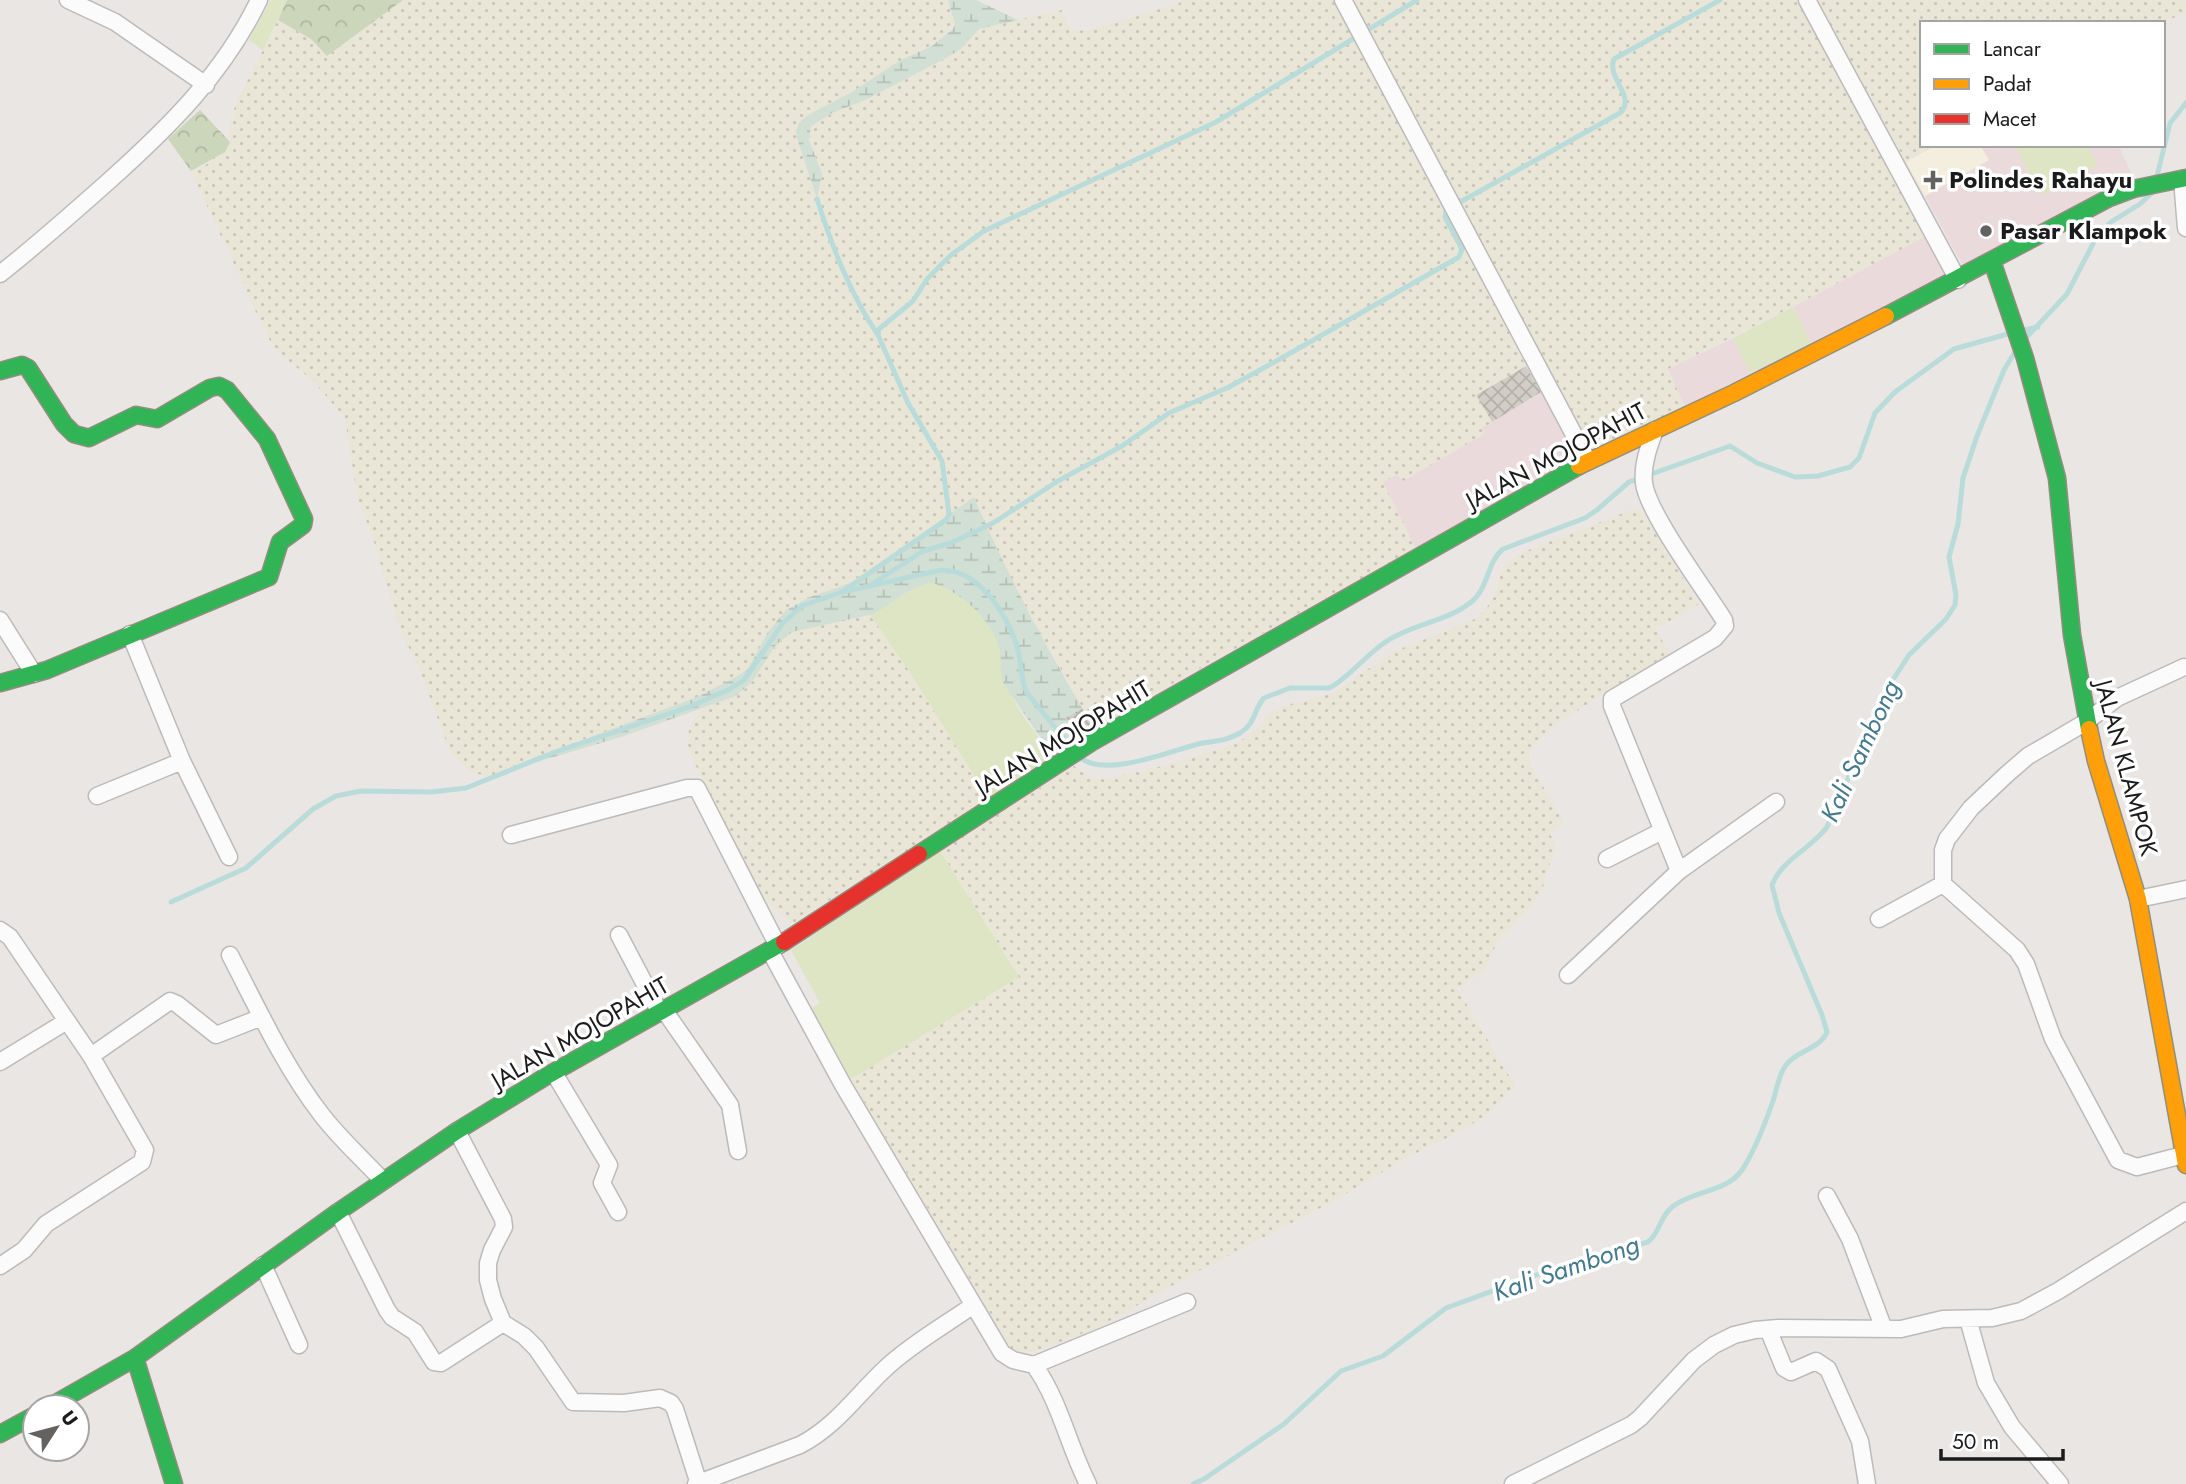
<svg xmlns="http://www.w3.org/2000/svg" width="2186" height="1484" viewBox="0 0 2186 1484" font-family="Jost,sans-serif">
<defs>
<pattern id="construction-cross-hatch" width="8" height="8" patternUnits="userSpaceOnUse" patternTransform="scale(1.75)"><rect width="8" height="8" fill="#d2cec6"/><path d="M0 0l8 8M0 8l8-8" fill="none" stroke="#b4b0aa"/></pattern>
<pattern id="farmland-dots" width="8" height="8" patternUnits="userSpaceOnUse" patternTransform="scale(1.75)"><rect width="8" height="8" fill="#eae6d7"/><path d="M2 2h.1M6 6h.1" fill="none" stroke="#c8c5b8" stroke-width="1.8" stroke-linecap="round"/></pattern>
<pattern id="forest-crowns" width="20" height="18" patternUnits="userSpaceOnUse" patternTransform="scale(1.75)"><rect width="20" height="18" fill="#cbd6ba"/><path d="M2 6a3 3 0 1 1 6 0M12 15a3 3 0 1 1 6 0" fill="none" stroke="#aeb79f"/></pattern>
<pattern id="wetland-marsh" width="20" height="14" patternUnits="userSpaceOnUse" patternTransform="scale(1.75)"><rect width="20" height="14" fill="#d2dfd4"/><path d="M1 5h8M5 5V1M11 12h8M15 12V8" fill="none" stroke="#b4bfb5"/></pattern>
</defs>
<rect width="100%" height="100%" fill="#e9e6e4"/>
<path fill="#ebdadc" d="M 1980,145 L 2118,145 L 2132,174 L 1963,266 L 1925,196 L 1989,160 Z
M 1926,236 L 1947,275 L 1811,343 L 1793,307 Z
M 1733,338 L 1750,373 L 1685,407 L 1668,369 Z
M 1545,390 L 1578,457 L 1417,551 L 1382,482 L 1398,474 L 1402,481 L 1484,434 L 1481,428 Z"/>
<path fill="#f4eede" d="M 1936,145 L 1980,145 L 1989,160 L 1925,196 L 1906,162 Z"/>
<path fill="url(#construction-cross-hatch)" d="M 1526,366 L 1541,392 L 1492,422 L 1476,395 Z
M 1082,708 L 1094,728 L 1078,739 L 1065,718 Z"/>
<path fill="url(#farmland-dots)" d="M 403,0 L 948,0 L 955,24 L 941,40 L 892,66 L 852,92 L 808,115 L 797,138 L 817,198 L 822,174 L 809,141 L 810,126 L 832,113 L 865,100 L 942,60 L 961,49 L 979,29 L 1062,10 L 1066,23 L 1073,30 L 1086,31 L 1180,3 L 1180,0 L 1336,0 L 1437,189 L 1526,366 L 1476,395 L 1492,422 L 1482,428 L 1484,434 L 1403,481 L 1398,474 L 1383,482 L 1417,551 L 1329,596 L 1094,728 L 1028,611 L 994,545 L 974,498 L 850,583 L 819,593 L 793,605 L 779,618 L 768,632 L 747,670 L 732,679 L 697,697 L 537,757 L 500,773 L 488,776 L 473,773 L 461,764 L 449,749 L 420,671 L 399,627 L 372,535 L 357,497 L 345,418 L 313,381 L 277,351 L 267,336 L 191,171 L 206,165 L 230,142 L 230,129 L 235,106 L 278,20 L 311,39 L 327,56 Z
M 1351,0 L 1798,0 L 1926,236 L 1792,307 L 1668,369 L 1685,407 L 1600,445 L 1595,444 L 1585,435 Z
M 1817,0 L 2186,0 L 2186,13 L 2160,23 L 1922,23 L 1922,145 L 1936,145 L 1906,162 Z
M 1639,507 L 1699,604 L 1656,629 L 1670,655 L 1598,697 L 1554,726 L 1533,746 L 1528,760 L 1563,822 L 1550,834 L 1557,849 L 1551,860 L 1543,887 L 1535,902 L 1497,942 L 1485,971 L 1457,988 L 1515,1086 L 1486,1116 L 1443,1140 L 1408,1157 L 1328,1204 L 1191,1275 L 1099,1327 L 1034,1352 L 1019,1352 L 1012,1350 L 851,1079 L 1019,977 L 940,851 L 1074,766 L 1091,778 L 1105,779 L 1167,765 L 1235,744 L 1251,734 L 1269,714 L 1283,706 L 1331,694 L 1395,651 L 1475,619 L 1485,610 L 1495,595 L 1500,575 L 1510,560 L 1521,553 Z
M 870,615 L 909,671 L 989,799 L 795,922 L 790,922 L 772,907 L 760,889 L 718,811 L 694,762 L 688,745 L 689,728 L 700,709 L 736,696 L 744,690 L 752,682 L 775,646 L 792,632 L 803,628 Z"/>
<path fill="#dde5c4" d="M 271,0 L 287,0 L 263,50 L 249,40 Z
M 2014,145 L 2087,145 L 2098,165 L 2042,195 Z
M 1793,307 L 1811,343 L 1750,373 L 1733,338 Z
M 930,582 C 960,592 989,615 999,646 C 1004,663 1005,682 1013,698 C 1023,719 1040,738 1053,756 L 989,799 L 909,671 L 870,615 L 907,592 Z
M 940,851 L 1019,977 L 851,1079 L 812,1008 L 820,1003 L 791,950 Z"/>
<path fill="url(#forest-crowns)" d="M 287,0 L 403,0 L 327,56 L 311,39 L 278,20 Z
M 200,110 L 230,142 L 225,152 L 191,171 L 168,139 Z"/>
<path fill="url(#wetland-marsh)" d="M 948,0 L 976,0 L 1018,20 L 979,29 L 961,49 L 942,60 L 865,100 L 832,113 L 811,126 L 809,140 L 822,174 L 817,199 L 797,138 L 796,131 L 799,123 L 808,115 L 852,92 L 899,61 L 932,46 L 953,29 L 955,24 Z
M 974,497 C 1005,570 1042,639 1082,708 L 1065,718 L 1078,739 L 1053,756 L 1004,684 C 999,674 1002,662 1000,651 C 992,618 961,592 930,582 L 907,592 L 874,614 L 792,632 L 775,646 L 752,682 L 736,696 L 621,737 L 500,773 L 537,757 L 697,697 L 732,679 L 747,670 L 768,632 L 786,610 L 810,597 L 850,583 Z"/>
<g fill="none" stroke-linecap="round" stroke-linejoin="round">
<path stroke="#b9dcdb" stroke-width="5" d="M 2157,176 L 2170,123 L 2186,103
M 817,199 C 832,246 850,294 878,335
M 2020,331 L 2038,327
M 2024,340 L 2067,294 L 2096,238 L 2111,222 L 2140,204 L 2153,192
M 872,584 L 923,551 L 951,543 L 993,523 L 1058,481 L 1122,446 L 1169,413 L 1229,387 L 1280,359 L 1459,257 L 1462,249 L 1445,217 L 1446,210 L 1620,113 C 1637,97 1606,78 1614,59 L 1720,0
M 845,590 L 946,520 L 949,514 L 942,461 L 908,403 L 878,335 L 879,329 L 913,301 L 927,279 L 951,255 L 984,231 L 1216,122 L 1417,0
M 1081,758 C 1105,778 1170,751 1198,744 C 1212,741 1227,741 1240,733 C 1257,722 1253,710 1264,698 L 1290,688 L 1329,688 L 1333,686 C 1353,673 1367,654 1387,641 C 1413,624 1445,622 1470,603 C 1489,589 1486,563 1503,549 L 1585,518 L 1597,510 L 1629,482 L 1730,446 L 1757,463 L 1795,477 L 1818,476 L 1850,467 L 1859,458 L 1875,413 L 1895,392 L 1954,349 L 2011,333
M 171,902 L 246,868 L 313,809 L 336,796 L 361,791 L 432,792 L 466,788 L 555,752 L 689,707 L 730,689 L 744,680 L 783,623 L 802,606 L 842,592 L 942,570 C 980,570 1009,617 1018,650 C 1022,665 1020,679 1027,693 L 1072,748
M 1193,1484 L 1204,1479 L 1284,1424 L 1341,1371 L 1383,1356 L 1446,1308 L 1539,1274 L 1648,1242 C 1660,1233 1659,1218 1672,1207 C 1692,1191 1727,1192 1742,1170 C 1754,1152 1766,1121 1773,1101 C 1777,1089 1778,1076 1786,1065 C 1796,1051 1820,1049 1827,1032 L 1822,1015 L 1779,913 L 1772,885 C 1782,859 1811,849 1827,827 L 1887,689 L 1909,655 L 1946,619 L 1955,605 L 1956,595 L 1949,557 L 1958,524 L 1963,478 L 1977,436 L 2004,370 L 2016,350"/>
<defs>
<path id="street" d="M 68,0 L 115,22 L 206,85
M 1343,0 L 1588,461
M 1807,0 L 1958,280
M 2182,179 L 2186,228
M 0,274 C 38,244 74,212 110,180 C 169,127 224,73 259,0
M 1655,430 C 1649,446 1642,465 1644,483 C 1647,512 1706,591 1724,620 L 1725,626 L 1715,638 L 1612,699 L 1612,706 L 1679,871
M 0,620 L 34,674
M 130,634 L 182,761 L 229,857
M 97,796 L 182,761
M 511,835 L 687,788 L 697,788 L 778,946
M 1607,859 L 1662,831
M 1943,884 L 2017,950 L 2026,964 L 2053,1039 L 2118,1160 L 2137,1167 L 2183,1155
M 2138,899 L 2186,889
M 1879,919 L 1943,884 L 1943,850 L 1947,839 L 1971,808 L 2006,775 L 2028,756 L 2086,722 L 2117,698 L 2184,667
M 0,930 L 10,937 L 67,1021
M 619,935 L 660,1013
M 770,951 L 843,1085 L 1002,1353 L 1013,1360 L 1034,1365 C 1060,1401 1068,1445 1088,1484
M 230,955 C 258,1009 284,1066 321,1114 C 339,1138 363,1159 383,1181
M 1568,975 L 1679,871 L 1776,802
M 664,1010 L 730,1105 L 738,1151
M 0,1062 L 67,1021 L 91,1056
M 554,1073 L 609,1165 L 602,1183 L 618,1212
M 457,1131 L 503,1219 L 504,1227 L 492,1250 L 488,1263 L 488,1280 L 493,1299 L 503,1323 L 524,1336 L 536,1348 L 573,1402 L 624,1403 L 660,1398 L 671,1403 L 675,1409 L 699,1484
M 1827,1196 L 1850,1239 L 1884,1329
M 338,1212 L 387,1310 L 392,1317 L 415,1332 L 434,1362 L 441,1363 L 503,1323
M 263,1265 L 299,1345
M 0,1266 L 24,1250 L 46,1224 L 142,1162 L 145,1150 L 91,1056 L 170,1001 L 177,1004 L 216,1035 L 262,1017
M 1968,1319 L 1986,1383 L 2012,1427 L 2060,1484
M 1768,1329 L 1784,1368 L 1791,1372 L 1816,1361 L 1828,1369 L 1860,1441 L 1867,1484
M 1034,1365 L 1187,1302
M 696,1484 L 800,1445 C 837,1426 858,1393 888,1366 C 913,1343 945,1325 972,1306
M 1513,1484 L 1631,1425 L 1640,1418 L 1694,1360 L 1714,1345 L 1734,1335 L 1755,1330 L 1778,1328 L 1901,1329 L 1943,1319 L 1992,1318 L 2021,1311 L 2058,1291 L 2186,1211"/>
<path id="fast" d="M 1992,261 L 2025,358 L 2057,478 L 2072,635 L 2089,729
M 1886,316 L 2109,198 L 2133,189 L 2186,178
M 0,371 L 22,365 L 28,368 L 64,424 L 74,434 L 89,438 L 136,415 L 157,419 L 210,388 L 219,386 L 227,390 L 267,439 L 304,519 L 303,525 L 280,542 L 269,577 L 47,670 L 0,683
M 919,854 L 1092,742 L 1579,466
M 135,1358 L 174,1484
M 49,1407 L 135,1358 L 338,1212 L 457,1131 L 545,1077 L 784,942
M 0,1434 L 35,1415"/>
<path id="slow" d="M 1579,466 L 1734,393 L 1886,316
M 2089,729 L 2096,761 L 2138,899 L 2186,1165"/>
<path id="jam" d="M 784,942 L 919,854"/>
</defs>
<use href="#street" stroke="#bcbbba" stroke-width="19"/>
<use href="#fast" stroke="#928e7e" stroke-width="19"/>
<use href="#slow" stroke="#928e7e" stroke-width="19"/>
<use href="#jam" stroke="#928e7e" stroke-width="19"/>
<use href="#street" stroke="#fcfbfb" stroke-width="16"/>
<use href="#fast" stroke="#30b455" stroke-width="16"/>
<use href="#slow" stroke="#ff9f0a" stroke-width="16"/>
<use href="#jam" stroke="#e5322d" stroke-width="16"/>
</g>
<g fill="#636261" stroke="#fff" stroke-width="2.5">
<path d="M1929.5 169.5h7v7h7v7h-7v7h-7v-7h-7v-7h7z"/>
<circle cx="1986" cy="231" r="7"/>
</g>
<g text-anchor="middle" stroke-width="7" stroke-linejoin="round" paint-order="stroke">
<g font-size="24" font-weight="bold" fill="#1b1b1b" stroke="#fff" text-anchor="start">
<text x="1949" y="188">Polindes Rahayu</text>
<text x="2000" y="239">Pasar Klampok</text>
</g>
<g font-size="24" fill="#1b1b1b" stroke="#fff">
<text transform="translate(1556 456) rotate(-28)" y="8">JALAN MOJOPAHIT</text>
<text transform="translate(1063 738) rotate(-31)" y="8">JALAN MOJOPAHIT</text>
<text transform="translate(2126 768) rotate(75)" y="8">JALAN KLAMPOK</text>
<text transform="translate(580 1033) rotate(-30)" y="8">JALAN MOJOPAHIT</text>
</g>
<g font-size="26" font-style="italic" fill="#457a8e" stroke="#fff">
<text transform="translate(1860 751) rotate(-65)" y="9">Kali Sambong</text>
<text transform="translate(1566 1268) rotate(-19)" y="9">Kali Sambong</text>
</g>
</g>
<rect x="1920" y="21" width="245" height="126" fill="#ffffff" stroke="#a4a4a4" stroke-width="2"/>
<rect x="1934" y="44" width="35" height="10" fill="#30b455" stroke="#a4a4a4" stroke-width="2"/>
<text x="1983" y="56" font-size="21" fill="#1b1b1b">Lancar</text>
<rect x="1934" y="79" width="35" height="10" fill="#ff9f0a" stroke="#a4a4a4" stroke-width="2"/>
<text x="1983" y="91" font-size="21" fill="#1b1b1b">Padat</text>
<rect x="1934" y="114" width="35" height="10" fill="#e5322d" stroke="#a4a4a4" stroke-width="2"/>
<text x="1983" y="126" font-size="21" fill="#1b1b1b">Macet</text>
<g transform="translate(56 1428) rotate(54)"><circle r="33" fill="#ffffff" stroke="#a4a4a4" stroke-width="2"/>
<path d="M0-5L12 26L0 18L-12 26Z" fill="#636261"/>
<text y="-10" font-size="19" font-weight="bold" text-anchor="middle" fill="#1b1b1b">U</text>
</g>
<path d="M1941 1449v10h122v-10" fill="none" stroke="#1b1b1b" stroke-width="3.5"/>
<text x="1952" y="1449" font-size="21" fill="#1b1b1b" stroke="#ffffff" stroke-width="5" paint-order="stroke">50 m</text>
</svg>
